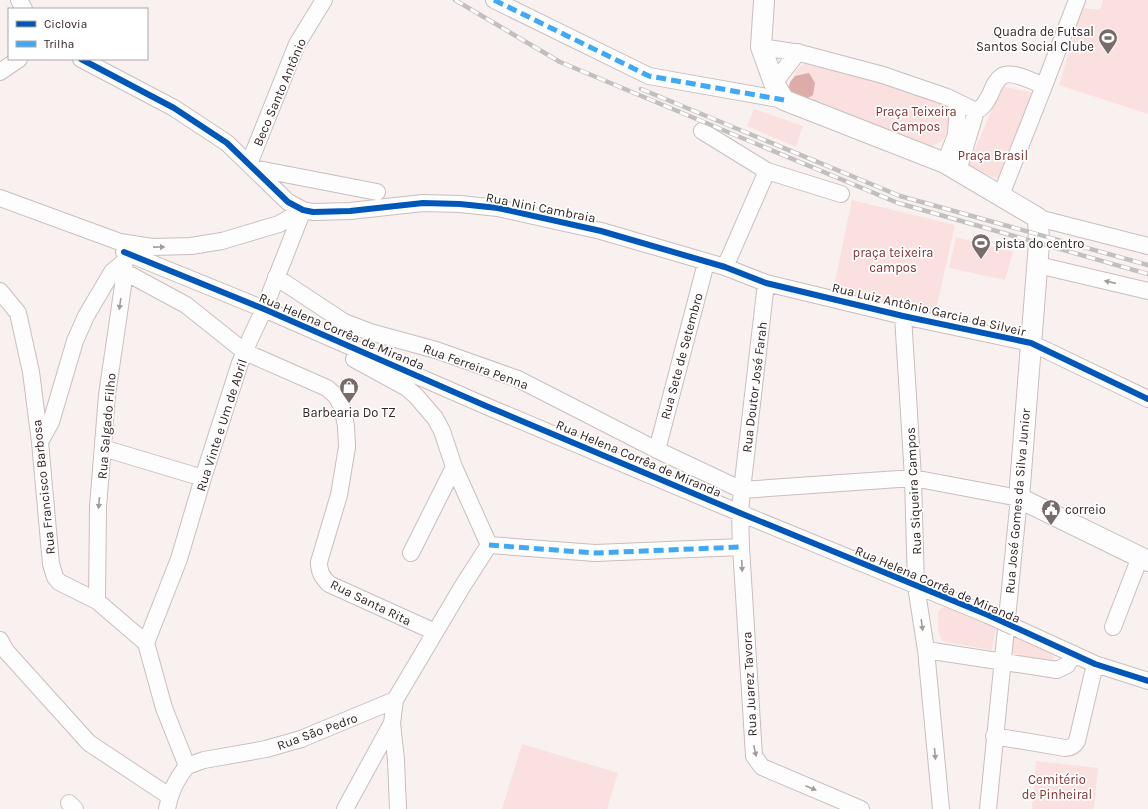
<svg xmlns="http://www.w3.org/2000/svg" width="1148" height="809" viewBox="0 0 1148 809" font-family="Karla,sans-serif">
<rect width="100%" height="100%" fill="#f9f1f0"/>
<path fill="#fae0de" d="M 1103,0 L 1148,0 L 1148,114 L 1059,85 L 1082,8 L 1100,10 Z
M 815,58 L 947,105 C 956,130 948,141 924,149 L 801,102 C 799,96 794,89 793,83 C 791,70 805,63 815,58 Z
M 1002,86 L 1035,93 L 1003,180 L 967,168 Z
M 754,109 L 803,126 L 796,147 L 747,126 Z
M 852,200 L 955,225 L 934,319 L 833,296 L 834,286 Z
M 956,237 L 1013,252 L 1005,280 L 949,268 Z
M 945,607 L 996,628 L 992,650 L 945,642 C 936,637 938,621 938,612 L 942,608 Z
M 1012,635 L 1054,651 L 1054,658 L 1051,662 L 1009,653 Z
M 522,744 L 618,773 L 607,809 L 502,809 Z
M 1036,761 L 1098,768 L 1094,809 L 1032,809 Z"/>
<path fill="#ddaca9" d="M 809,73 L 815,83 L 813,95 L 802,101 L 788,91 L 790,82 L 795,76 Z"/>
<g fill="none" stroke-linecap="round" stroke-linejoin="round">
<defs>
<path id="minor" d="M 19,0 L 24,9
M 494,0 L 649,76 L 784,100
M 761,47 L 800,53 L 883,75 L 947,97 L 976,111
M 81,59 L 174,108 L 227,143 L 288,202 L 303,210 L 313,212 L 350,211 L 423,203 L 460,204 L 498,208 L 601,231 L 725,267 L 766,283 L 903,316 L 1031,343 L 1148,399
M 0,72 L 19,59
M 774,83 L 798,52
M 702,131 L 767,171 L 841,194
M 945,163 L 956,135 L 958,103
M 249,164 L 297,44 L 324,0
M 253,168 L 377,192
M 958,171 L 976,111 C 984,107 986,102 990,95 C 993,88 995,81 1002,76 C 1011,70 1034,82 1044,86 L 1077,0
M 1001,195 L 1044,86
M 0,198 L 120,242 L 152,247 L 191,246 L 222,241 L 279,224 L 303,210
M 1038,218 L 1148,246
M 124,252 L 264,309 L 486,406 L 740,513 L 988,615
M 1038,265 L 1148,291
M 725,267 L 767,171
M 125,272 L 186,305 L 245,352 L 327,388 L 336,396 L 342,407 L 346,426 L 347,447 L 339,495 L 319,562 C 319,572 322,577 329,584 L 435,632
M 276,277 L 344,322 L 370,332 L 436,350 L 518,379 L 657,450 L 742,490 L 913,478 L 1019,498 L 988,809
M 766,283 L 742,490 L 740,513 L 741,547 L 754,756 L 762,767 L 861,809
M 0,291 L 18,313 L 31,372 L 40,442 L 51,564 L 55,577 L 59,582 L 97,601 L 146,643
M 903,316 L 913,478 L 916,586 L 926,650 L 941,809
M 354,359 L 407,388 L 416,396 L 435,418 L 442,431 L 454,467 L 489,545
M 40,442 L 51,422 L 75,341 L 86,316 L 112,272 L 124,262
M 103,448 L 203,478
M 657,450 L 706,263
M 489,545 L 595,553 L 741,547
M 411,553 L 454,467
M 97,601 L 98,507 L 107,395 L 125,272 L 124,263
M 1014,627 L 1095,664 L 1148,681
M 1113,627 L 1140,557
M 0,640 L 6,651 L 89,743 L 169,796
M 146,643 L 179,559 L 203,478 L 240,363 L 250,339 L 264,309 L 303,210
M 146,643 L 164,708 L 187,766
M 926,650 L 1057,670 L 1067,665 L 1074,654
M 392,723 L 396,760 L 398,809
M 994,736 L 1065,748 C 1071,748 1074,746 1077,741 L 1095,664
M 187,766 L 204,760 L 266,749 L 301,739 L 395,700 L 462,587 L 489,545
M 69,803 L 75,809
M 167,809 C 170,792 176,779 187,766
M 345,809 L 392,723 L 395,700"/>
<path id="major" d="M 764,0 L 761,47 L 774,83 L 784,100 L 945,163 L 1038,218 L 1039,243 L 1019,498 L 1148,561"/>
</defs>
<use href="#minor" stroke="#c9bebd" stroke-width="18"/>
<use href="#major" stroke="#c9bebd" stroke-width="22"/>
<use href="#minor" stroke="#fefdfd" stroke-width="16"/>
<use href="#major" stroke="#fefdfd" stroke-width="20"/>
<defs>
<path id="rail" d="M 455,0 L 560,62 L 898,203 L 1148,274
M 641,89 L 900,196 L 1148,265"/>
</defs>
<use href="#rail" stroke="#c2bfbf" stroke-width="4.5"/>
<use href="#rail" stroke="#fff" stroke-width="3" stroke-dasharray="9" stroke-linecap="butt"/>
<defs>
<path id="minor-bridge" d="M 988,615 L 1014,627"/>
</defs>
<use href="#minor-bridge" stroke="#c9bebd" stroke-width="18" stroke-linecap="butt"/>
<use href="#minor-bridge" stroke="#fefdfd" stroke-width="16"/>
<path stroke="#3fa9f5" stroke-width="5" stroke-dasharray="10 5" stroke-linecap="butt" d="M 494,0 L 649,76 L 784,100
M 489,545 L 595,553 L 741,547"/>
<defs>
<path id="cycleway" d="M 81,59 L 174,108 L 227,143 L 288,202 L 303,210 L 313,212 L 350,211 L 423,203 L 460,204 L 498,208 L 601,231 L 725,267 L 766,283 L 903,316 L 1031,343 L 1148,399
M 124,252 L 264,309 L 486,406 L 740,513 L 988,615 L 1095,664 L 1148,681"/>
</defs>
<use href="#cycleway" stroke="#fff" stroke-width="8"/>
<use href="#cycleway" stroke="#0057b8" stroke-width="6"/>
</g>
<defs><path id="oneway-solid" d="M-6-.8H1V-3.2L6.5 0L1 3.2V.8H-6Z"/></defs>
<g fill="#a39c9b">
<use href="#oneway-solid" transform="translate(159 247) rotate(-1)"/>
<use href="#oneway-solid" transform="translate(1110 282) rotate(-167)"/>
<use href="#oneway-solid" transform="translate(120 304) rotate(98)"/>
<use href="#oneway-solid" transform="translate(99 503) rotate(95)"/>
<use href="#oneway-solid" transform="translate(742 566) rotate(87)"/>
<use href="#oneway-solid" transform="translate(922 625) rotate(82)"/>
<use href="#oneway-solid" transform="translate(755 751) rotate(78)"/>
<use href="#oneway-solid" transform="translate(935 754) rotate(85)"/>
<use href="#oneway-solid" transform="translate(811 788) rotate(23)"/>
</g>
<defs>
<symbol id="stadium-pin" viewBox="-11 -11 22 30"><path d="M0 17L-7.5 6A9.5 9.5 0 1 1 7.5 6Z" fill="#786c6b" stroke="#fff"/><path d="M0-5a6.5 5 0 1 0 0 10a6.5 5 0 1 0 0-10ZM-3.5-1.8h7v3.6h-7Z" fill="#fff"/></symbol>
<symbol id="shop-pin" viewBox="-11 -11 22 30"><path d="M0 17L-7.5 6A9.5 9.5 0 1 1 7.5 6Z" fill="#786c6b" stroke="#fff"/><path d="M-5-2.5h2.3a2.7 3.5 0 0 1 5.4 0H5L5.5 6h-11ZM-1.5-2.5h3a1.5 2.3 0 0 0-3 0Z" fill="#fff"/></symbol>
<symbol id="civic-pin" viewBox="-11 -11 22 30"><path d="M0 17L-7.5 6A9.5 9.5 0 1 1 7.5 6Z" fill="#786c6b" stroke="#fff"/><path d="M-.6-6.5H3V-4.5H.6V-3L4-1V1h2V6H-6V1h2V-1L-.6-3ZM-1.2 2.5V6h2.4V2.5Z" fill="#fff"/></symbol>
</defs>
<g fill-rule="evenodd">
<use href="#stadium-pin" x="1097" y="27" width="22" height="30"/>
<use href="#stadium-pin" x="970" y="232" width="22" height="30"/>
<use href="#shop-pin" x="338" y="376" width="22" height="30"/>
<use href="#civic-pin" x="1040" y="498" width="22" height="30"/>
</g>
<g text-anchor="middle" stroke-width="3.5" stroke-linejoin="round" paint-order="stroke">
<g font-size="13" fill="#332524" stroke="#fff" text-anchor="start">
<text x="1094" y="36" text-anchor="end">Quadra de Futsal<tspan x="1094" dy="15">Santos Social Clube</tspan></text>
<text x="995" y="248">pista do centro</text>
<text x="349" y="417" text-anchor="middle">Barbearia Do TZ</text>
<text x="1065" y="514">correio</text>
</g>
<g font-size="13" fill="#332524" stroke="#fff">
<text transform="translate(279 92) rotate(-67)" y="5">Beco Santo Antônio</text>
<text transform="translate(541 207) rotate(11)" y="5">Rua Nini Cambraia</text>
<text transform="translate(929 309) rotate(13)" y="5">Rua Luiz Antônio Garcia da Silveir</text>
<text transform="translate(342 331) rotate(23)" y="5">Rua Helena Corrêa de Miranda</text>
<text transform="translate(681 356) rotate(-75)" y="5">Rua Sete de Setembro</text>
<text transform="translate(476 366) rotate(20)" y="5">Rua Ferreira Penna</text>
<text transform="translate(754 387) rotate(-83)" y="5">Rua Doutor José Farah</text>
<text transform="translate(221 425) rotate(-72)" y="5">Rua Vinte e Um de Abril</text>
<text transform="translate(106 426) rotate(-85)" y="5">Rua Salgado Filho</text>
<text transform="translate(639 458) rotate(23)" y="5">Rua Helena Corrêa de Miranda</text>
<text transform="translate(43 487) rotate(-96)" y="5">Rua Francisco Barbosa</text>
<text transform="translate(913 491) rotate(-93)" y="5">Rua Siqueira Campos</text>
<text transform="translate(1017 501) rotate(-85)" y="5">Rua José Gomes da Silva Junior</text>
<text transform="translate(938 584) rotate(23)" y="5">Rua Helena Corrêa de Miranda</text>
<text transform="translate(371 602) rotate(26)" y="5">Rua Santa Rita</text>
<text transform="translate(749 684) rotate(-93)" y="5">Rua Juarez Tavora</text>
<text transform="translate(317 731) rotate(-20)" y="5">Rua São Pedro</text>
</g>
<g font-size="13" fill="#81302f" stroke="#fff">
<text x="916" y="116">Praça Teixeira<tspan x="916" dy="15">Campos</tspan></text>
<text x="993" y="160">Praça Brasil</text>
<text x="893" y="257">praça teixeira<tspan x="893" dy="15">campos</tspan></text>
<text x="1057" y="784">Cemitério<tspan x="1057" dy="15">de Pinheiral</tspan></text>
</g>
</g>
<rect x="8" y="8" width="140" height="52" fill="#ffffff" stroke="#ada8a7"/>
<rect x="16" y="21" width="20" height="6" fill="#0057b8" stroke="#ada8a7"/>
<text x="44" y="28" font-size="12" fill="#332524">Ciclovia</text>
<rect x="16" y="41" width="20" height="6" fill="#3fa9f5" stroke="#ada8a7"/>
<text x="44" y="48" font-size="12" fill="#332524">Trilha</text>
</svg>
